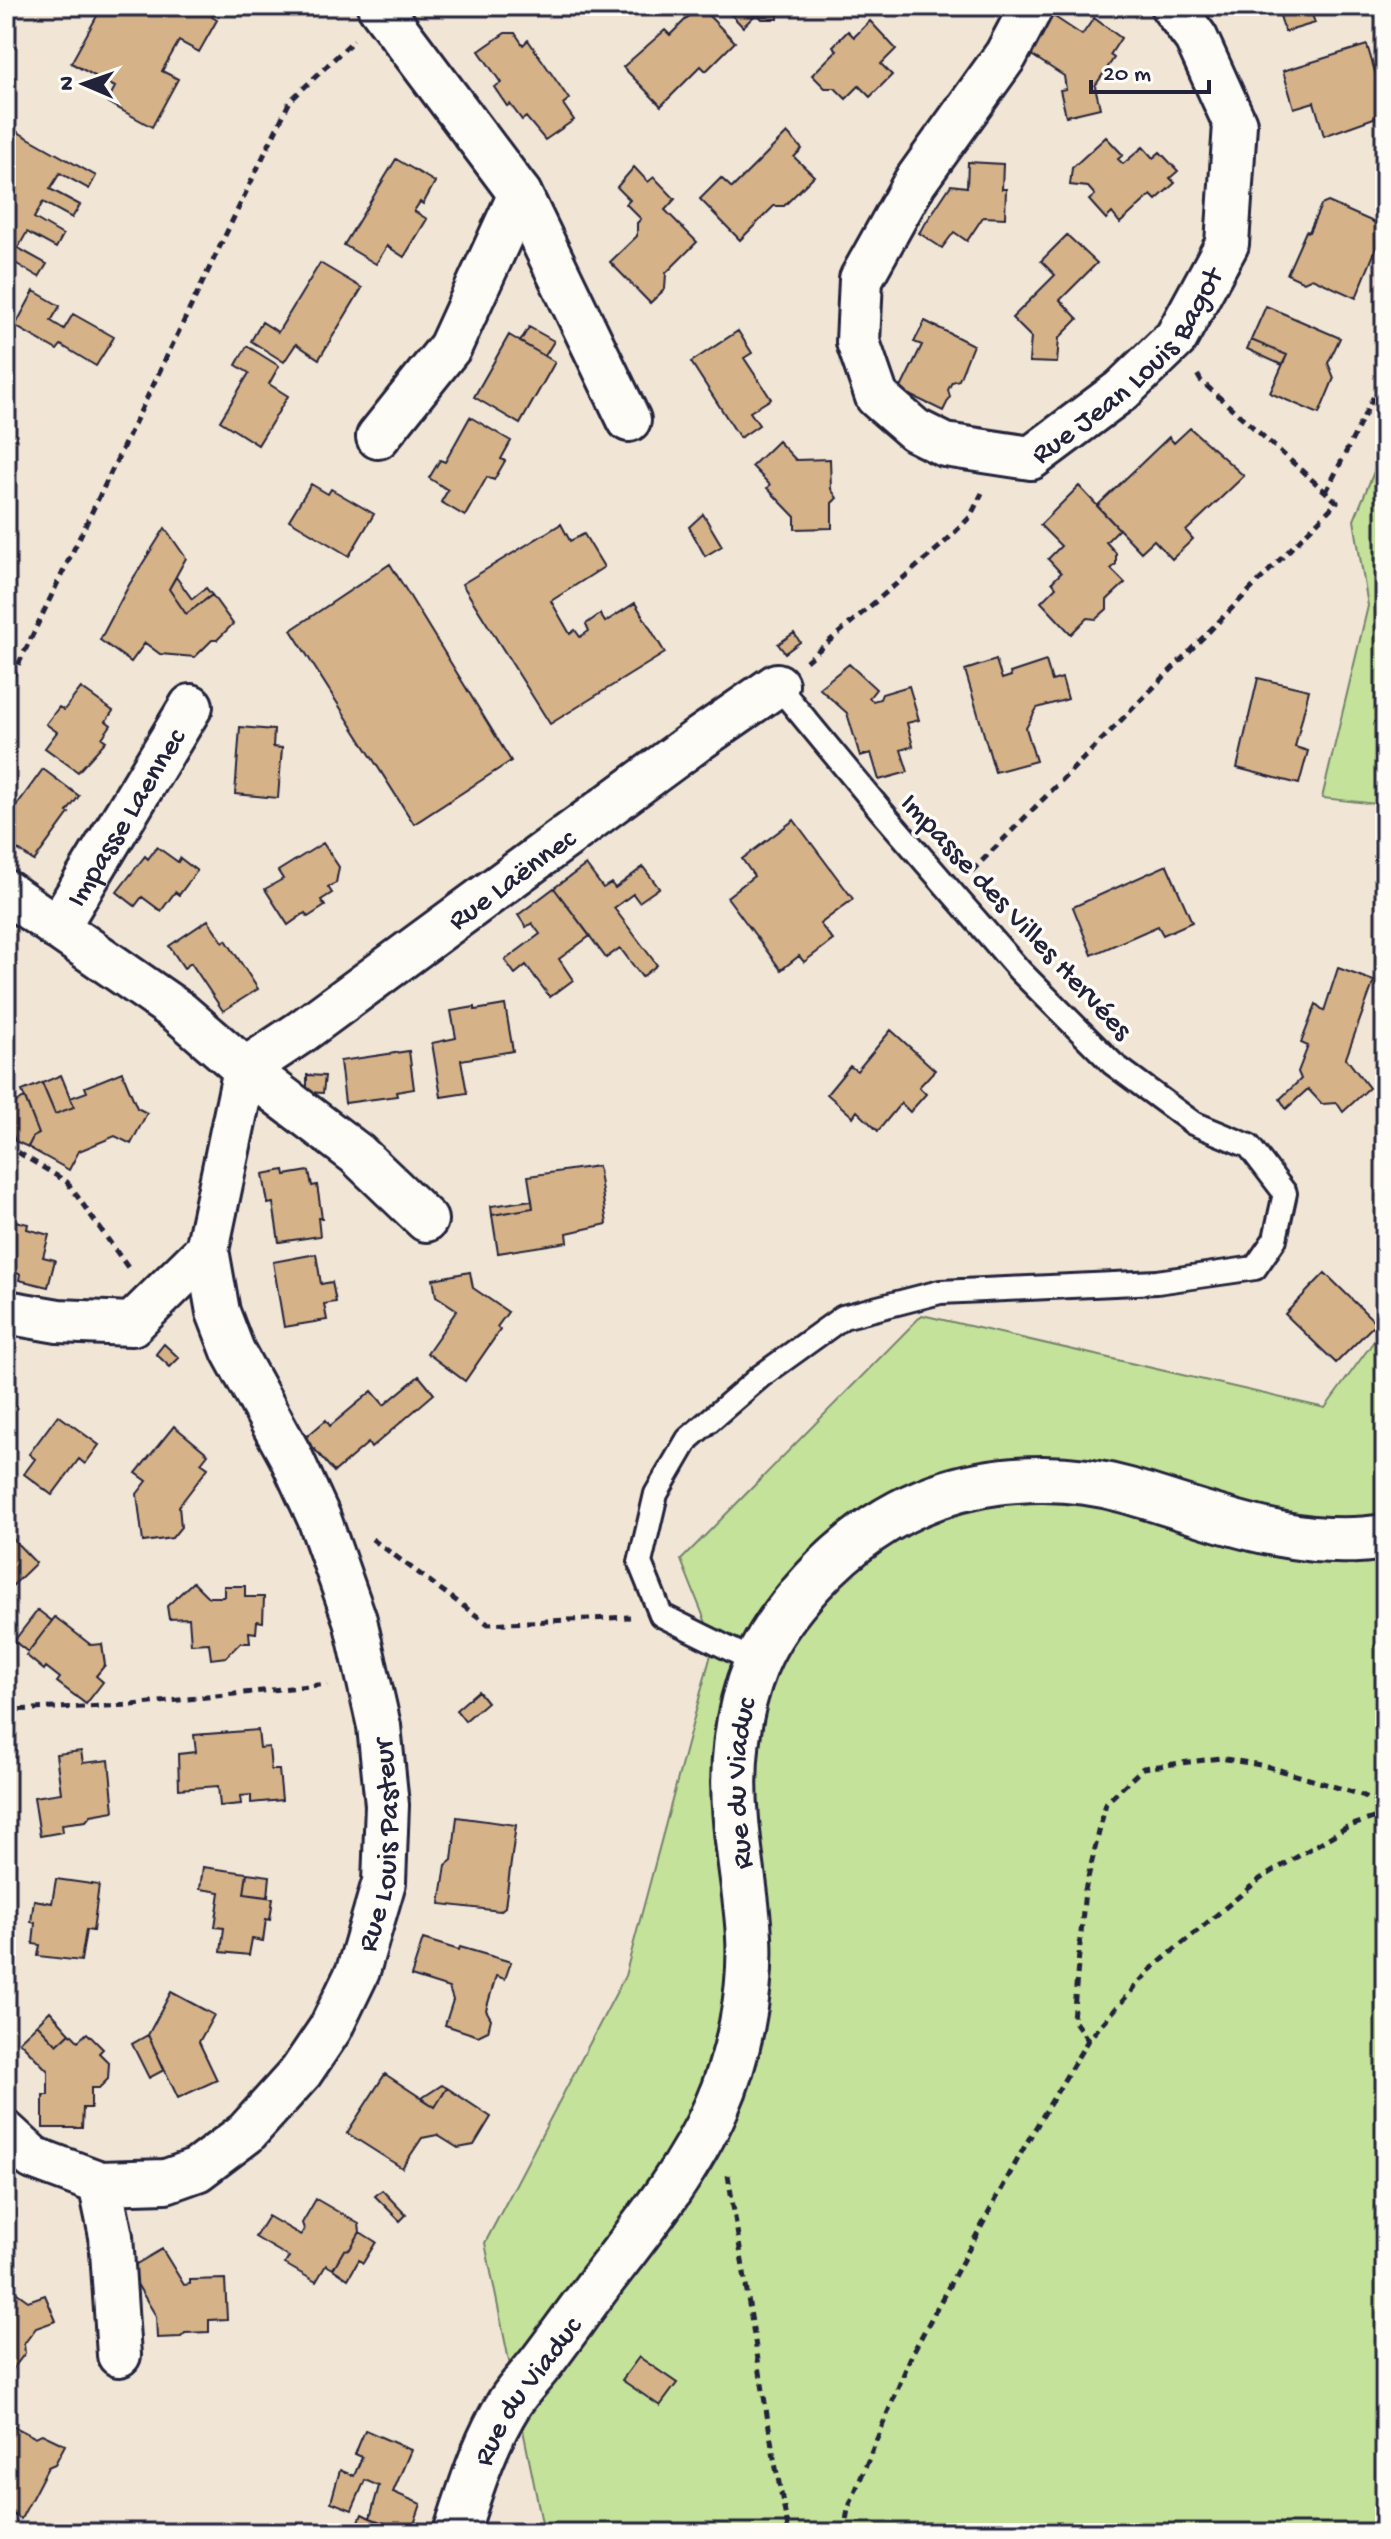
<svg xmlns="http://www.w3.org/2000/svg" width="1391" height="2539" viewBox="0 0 1391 2539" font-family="'Gochi Hand',sans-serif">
<rect width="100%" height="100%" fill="#f1e6d6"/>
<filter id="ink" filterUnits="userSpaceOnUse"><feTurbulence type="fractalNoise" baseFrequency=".0125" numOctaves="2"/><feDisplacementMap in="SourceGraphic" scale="16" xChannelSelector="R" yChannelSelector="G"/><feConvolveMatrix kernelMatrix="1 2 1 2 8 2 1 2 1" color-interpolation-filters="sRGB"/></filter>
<g filter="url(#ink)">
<path fill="#c4e29a" stroke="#73826a" stroke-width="2" d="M 1385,445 L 1385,805 L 1322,798 L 1368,606 L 1354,520 Z
M 922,1315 L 1325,1408 L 1385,1326 L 1385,2533 L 544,2533 L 485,2243 L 625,1976 L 714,1643 L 681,1560 Z"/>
<path fill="#d5b288" stroke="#22223b" stroke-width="2" d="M 95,6 L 218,6 L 212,17 L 217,20 L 199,52 L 179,41 L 162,71 L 178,79 L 152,127 L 107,102 L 115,87 L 71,63 L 97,16 L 91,13 Z
M 699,6 L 735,42 L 706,71 L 701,66 L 661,106 L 623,67 L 665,30 L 670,35 Z
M 723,6 L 778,6 L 778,19 L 762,19 L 757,13 L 743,27 Z
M 1277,6 L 1309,6 L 1315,23 L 1285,32 Z
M 1044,10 L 1082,35 L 1094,18 L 1121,38 L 1110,55 L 1114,58 L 1095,86 L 1100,108 L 1066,116 L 1060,90 L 1066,89 L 1064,76 L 1022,49 Z
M 870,21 L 896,49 L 881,64 L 892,75 L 870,97 L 859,86 L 846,99 L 835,88 L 825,88 L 812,75 L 837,50 L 833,46 L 848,31 L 854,37 Z
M 505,33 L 515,33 L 523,45 L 528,40 L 569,99 L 563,104 L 574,120 L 545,140 L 526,117 L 522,120 L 510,104 L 507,106 L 494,87 L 501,83 L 479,51 Z
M 1367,45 L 1385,105 L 1385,114 L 1324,136 L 1314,102 L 1294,108 L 1283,71 Z
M 14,130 L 96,176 L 89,189 L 60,173 L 50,189 L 80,205 L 72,218 L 43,202 L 34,218 L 63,235 L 56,248 L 27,232 L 18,248 L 47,264 L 39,277 L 10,260 L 6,267 L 6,143 Z
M 787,133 L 802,149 L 794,157 L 814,176 L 784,206 L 774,206 L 740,240 L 700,199 L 721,178 L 732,188 Z
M 1106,137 L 1123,155 L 1118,159 L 1123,164 L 1143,147 L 1153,158 L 1160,152 L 1178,171 L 1170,178 L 1175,183 L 1156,200 L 1151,195 L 1120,223 L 1112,213 L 1106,219 L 1089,200 L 1095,195 L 1088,187 L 1070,185 L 1072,168 Z
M 396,159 L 435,182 L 423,204 L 420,202 L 414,211 L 427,219 L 404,257 L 387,246 L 376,264 L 344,245 Z
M 968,162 L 1003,164 L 1002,189 L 1006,189 L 1005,218 L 983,217 L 967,241 L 954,232 L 942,248 L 919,233 L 951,185 L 967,187 Z
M 634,167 L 648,182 L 654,177 L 675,199 L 665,210 L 697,242 L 666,273 L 665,289 L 650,303 L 610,262 L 637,236 L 637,223 L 641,219 L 626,204 L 630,200 L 617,187 Z
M 1328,202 L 1385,227 L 1356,298 L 1312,278 L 1304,282 L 1287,274 L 1306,231 L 1309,232 L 1321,205 Z
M 1067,235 L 1097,263 L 1060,300 L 1078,319 L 1059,338 L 1057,363 L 1029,362 L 1031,337 L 1012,318 L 1055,275 L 1041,261 Z
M 320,263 L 362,288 L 319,359 L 296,344 L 284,362 L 251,341 L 262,322 L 278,332 Z
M 34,291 L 60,306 L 51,321 L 64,329 L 73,314 L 114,337 L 96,366 L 61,345 L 57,350 L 15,326 Z
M 1266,306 L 1340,338 L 1328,363 L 1334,378 L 1319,414 L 1270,393 L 1287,355 L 1251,340 Z
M 925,321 L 973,345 L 959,380 L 952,382 L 948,390 L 950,397 L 943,411 L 900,390 L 922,345 L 914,342 Z
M 529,327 L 554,341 L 545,356 L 520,342 Z
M 738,331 L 752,353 L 744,358 L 771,399 L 750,412 L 759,425 L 740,438 L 691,362 Z
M 509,335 L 555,362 L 520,424 L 474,397 Z
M 1251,340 L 1287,355 L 1282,365 L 1247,349 Z
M 247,346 L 279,366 L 269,384 L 288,396 L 258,445 L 220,421 L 249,373 L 236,365 Z
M 470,417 L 511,441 L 501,459 L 505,461 L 494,480 L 487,477 L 465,516 L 441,502 L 448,490 L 429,478 L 440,460 L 445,462 Z
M 1190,428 L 1244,476 L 1186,531 L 1193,539 L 1172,559 L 1154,540 L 1141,552 L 1097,506 L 1169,437 L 1174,443 Z
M 778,441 L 796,460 L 830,459 L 831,489 L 837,498 L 832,503 L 832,528 L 795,529 L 795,517 L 767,488 L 770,485 L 752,466 Z
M 311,484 L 328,494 L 331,489 L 374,514 L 349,556 L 289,520 Z
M 1079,486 L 1119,529 L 1106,542 L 1116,553 L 1116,564 L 1111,569 L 1125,583 L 1107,600 L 1107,609 L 1096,619 L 1087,618 L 1071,634 L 1041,602 L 1056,587 L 1052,582 L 1061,573 L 1048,559 L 1061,546 L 1040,525 Z
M 703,514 L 722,546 L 705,556 L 689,527 Z
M 561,524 L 570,541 L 584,534 L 604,567 L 551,601 L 570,634 L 575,630 L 580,637 L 589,631 L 586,624 L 600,614 L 605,622 L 635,603 L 665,653 L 550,724 L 462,584 Z
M 165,528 L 186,558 L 169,589 L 186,614 L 212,595 L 233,624 L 217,640 L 212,640 L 195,657 L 160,654 L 145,643 L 131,662 L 100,640 L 129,585 Z
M 390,564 L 511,761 L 414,824 L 291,630 Z
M 176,577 L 192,599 L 206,588 L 212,595 L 186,614 L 169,589 Z
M 794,633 L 800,642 L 785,653 L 778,644 Z
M 996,660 L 1002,679 L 1011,676 L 1010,673 L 1046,661 L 1052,681 L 1062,678 L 1068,699 L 1037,708 L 1026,728 L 1036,761 L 995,772 L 965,670 Z
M 849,664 L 876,689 L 869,698 L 873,701 L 880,699 L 882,694 L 909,686 L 919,720 L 907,723 L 913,746 L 901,750 L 908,772 L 879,780 L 871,753 L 860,756 L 847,713 L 819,688 Z
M 1258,678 L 1309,690 L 1295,747 L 1308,751 L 1299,784 L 1237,768 Z
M 81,688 L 113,711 L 106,721 L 111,725 L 102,738 L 106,741 L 78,772 L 45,748 L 57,732 L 46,724 L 59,707 L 64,710 Z
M 240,727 L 274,730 L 273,747 L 282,748 L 278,798 L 235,794 Z
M 43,769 L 79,796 L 67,812 L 69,813 L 34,861 L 6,841 L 6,820 Z
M 794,820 L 853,899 L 820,924 L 833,940 L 804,962 L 799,956 L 781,970 L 727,897 L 754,876 L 742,859 Z
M 323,843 L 339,867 L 336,883 L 328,887 L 332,893 L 321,900 L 325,906 L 308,917 L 305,913 L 288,925 L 265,889 L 283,879 L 278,871 Z
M 157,847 L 178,862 L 180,858 L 197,871 L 179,895 L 175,892 L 161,911 L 142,897 L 135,906 L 117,892 L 145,856 L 148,859 Z
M 586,865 L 603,888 L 611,883 L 615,888 L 643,867 L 659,888 L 639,902 L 633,894 L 614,908 L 657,965 L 642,977 L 620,948 L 606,958 L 554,888 Z
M 1167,865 L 1192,922 L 1163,935 L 1158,926 L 1092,955 L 1073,907 Z
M 554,888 L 590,936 L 559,959 L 573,980 L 550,997 L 526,965 L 515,974 L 505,960 L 540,934 L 532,923 L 526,927 L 518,915 Z
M 208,920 L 223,942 L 226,940 L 258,989 L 223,1011 L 191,963 L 184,968 L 169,946 Z
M 1338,968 L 1374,981 L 1346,1058 L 1369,1088 L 1343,1112 L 1337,1103 L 1322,1104 L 1308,1089 L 1286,1109 L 1280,1099 L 1301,1079 L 1298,1072 L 1308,1046 L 1301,1043 L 1316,1004 L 1324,1011 Z
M 505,1005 L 513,1051 L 461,1060 L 467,1093 L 441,1097 L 432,1043 L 456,1038 L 451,1011 L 475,1007 L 475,1010 Z
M 891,1030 L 935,1070 L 919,1087 L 926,1094 L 910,1112 L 901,1103 L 878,1131 L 857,1111 L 853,1117 L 827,1094 L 850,1066 L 857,1071 Z
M 409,1051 L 414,1089 L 396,1092 L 397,1096 L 345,1103 L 340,1061 Z
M 122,1072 L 137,1108 L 147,1113 L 131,1144 L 115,1136 L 79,1151 L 69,1170 L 28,1147 L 33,1137 L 39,1134 L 22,1091 L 42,1083 L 55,1114 L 74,1107 L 70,1098 L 87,1092 L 85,1087 Z
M 61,1075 L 74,1107 L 55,1114 L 42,1083 Z
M 307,1075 L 325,1076 L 323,1093 L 307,1092 Z
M 25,1098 L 39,1134 L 33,1137 L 28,1147 L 15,1141 L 6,1117 L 6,1106 Z
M 598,1166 L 607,1224 L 567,1233 L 568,1242 L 498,1253 L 492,1215 L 533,1208 L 528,1176 Z
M 284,1170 L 285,1175 L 309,1171 L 312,1186 L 317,1185 L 322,1218 L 318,1218 L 320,1236 L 279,1242 L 273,1203 L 268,1204 L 263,1174 Z
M 532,1200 L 533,1208 L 492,1215 L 491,1206 Z
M 6,1219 L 28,1224 L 27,1229 L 49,1235 L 43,1257 L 55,1260 L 48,1287 L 19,1280 L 20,1274 L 6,1271 Z
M 316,1254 L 321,1284 L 332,1282 L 336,1302 L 324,1304 L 327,1320 L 284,1327 L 273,1262 Z
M 470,1272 L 473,1288 L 508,1312 L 497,1327 L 500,1330 L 465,1381 L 427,1353 L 457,1310 L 436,1296 L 433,1279 Z
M 1325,1273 L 1376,1323 L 1336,1363 L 1285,1314 Z
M 164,1344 L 179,1358 L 170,1367 L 156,1354 Z
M 419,1376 L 434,1394 L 371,1448 L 368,1443 L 334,1472 L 305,1438 L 326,1420 L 330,1426 L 372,1391 L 384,1405 Z
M 58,1415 L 99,1445 L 85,1464 L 79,1459 L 52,1495 L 24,1474 L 35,1459 L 29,1454 Z
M 174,1426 L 208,1454 L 201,1463 L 208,1468 L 179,1506 L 181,1527 L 172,1538 L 143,1542 L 137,1494 L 147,1481 L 136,1473 Z
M 6,1532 L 36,1563 L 6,1592 Z
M 193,1582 L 208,1597 L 224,1597 L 224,1586 L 245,1586 L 245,1597 L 264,1597 L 263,1622 L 257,1621 L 256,1633 L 249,1632 L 250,1643 L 240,1643 L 226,1657 L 211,1659 L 209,1643 L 191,1644 L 189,1618 L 169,1619 L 167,1606 Z
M 38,1610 L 52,1621 L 28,1652 L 14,1641 Z
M 55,1617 L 91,1645 L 102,1644 L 105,1665 L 96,1676 L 103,1682 L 86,1704 L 57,1682 L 60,1678 L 46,1667 L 44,1670 L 26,1655 Z
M 478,1691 L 487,1702 L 465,1721 L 456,1710 Z
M 258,1730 L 260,1748 L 269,1747 L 271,1770 L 279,1770 L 282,1800 L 251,1803 L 251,1795 L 240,1796 L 241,1804 L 220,1806 L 218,1786 L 179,1789 L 178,1754 L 196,1752 L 194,1735 Z
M 81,1751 L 83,1763 L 109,1760 L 114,1811 L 91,1815 L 86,1821 L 62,1824 L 63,1832 L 40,1836 L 34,1797 L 61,1793 L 56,1754 Z
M 457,1817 L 516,1825 L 505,1907 L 500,1911 L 440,1904 L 446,1865 L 452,1860 Z
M 203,1867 L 247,1873 L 244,1894 L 273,1898 L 270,1920 L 266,1919 L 263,1941 L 252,1939 L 249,1955 L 221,1952 L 224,1928 L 215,1927 L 220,1892 L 200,1889 Z
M 247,1873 L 270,1876 L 268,1897 L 244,1894 Z
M 56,1879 L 99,1885 L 93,1931 L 86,1930 L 81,1961 L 38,1956 L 40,1945 L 33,1944 L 35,1923 L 31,1922 L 34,1900 L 52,1903 Z
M 423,1939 L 459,1950 L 460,1947 L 511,1962 L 505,1979 L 496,1976 L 486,2010 L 491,2019 L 488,2031 L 478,2036 L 445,2025 L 453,2000 L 449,1988 L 411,1976 Z
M 171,1992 L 214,2015 L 199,2042 L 217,2080 L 178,2098 L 148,2035 Z
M 50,2011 L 70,2033 L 57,2045 L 37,2024 Z
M 37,2024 L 57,2045 L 70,2033 L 78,2041 L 87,2033 L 103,2049 L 99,2053 L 109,2063 L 108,2079 L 99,2088 L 91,2088 L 91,2108 L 83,2108 L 82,2128 L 43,2128 L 43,2095 L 48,2095 L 48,2071 L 19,2041 Z
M 148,2035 L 164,2070 L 149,2078 L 132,2044 Z
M 385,2074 L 435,2107 L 447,2088 L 491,2117 L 474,2145 L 458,2148 L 437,2135 L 422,2138 L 402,2168 L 347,2133 Z
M 442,2085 L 447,2088 L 435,2107 L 422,2098 Z
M 382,2190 L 406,2215 L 400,2221 L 375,2196 Z
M 316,2199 L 359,2224 L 360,2232 L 350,2249 L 344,2250 L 333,2269 L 326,2265 L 316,2282 L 285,2264 L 289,2257 L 255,2237 L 268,2216 L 301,2235 L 304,2229 L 302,2223 Z
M 360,2232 L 376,2242 L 363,2263 L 359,2260 L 348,2279 L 333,2269 L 344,2250 L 350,2249 Z
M 162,2249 L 184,2285 L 190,2284 L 190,2280 L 225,2279 L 227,2319 L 209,2320 L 209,2332 L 185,2333 L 181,2337 L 157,2338 L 156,2316 L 128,2269 Z
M 6,2285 L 28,2301 L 45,2295 L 56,2321 L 36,2328 L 24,2344 L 25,2353 L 12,2370 L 6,2365 Z
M 639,2357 L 677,2383 L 660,2406 L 622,2380 Z
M 13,2426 L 34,2437 L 42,2434 L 65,2445 L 55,2464 L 48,2467 L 21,2519 L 6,2511 L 6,2440 Z
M 365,2430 L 411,2450 L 393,2492 L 421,2504 L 411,2533 L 370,2518 L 379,2486 L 365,2480 L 352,2510 L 331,2502 L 340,2470 L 354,2476 L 362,2457 L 355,2454 Z
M 362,2514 L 370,2518 L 407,2533 L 354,2533 Z"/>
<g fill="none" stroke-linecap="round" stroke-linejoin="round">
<defs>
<path id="service" d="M 756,1662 L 661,1615 L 640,1563 L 656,1494 L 688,1439 L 761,1376 L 843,1317 L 940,1292 L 1157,1282 L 1255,1268 L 1275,1239 L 1285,1193 L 1249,1146 L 1193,1123 L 1113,1064 L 1020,971 L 882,812 L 777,685"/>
<g id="minor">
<path d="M 379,6 L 520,194 L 629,420"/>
<path id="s1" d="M 1032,6 L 1006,55 L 915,182 L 861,279 L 858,342 L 877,397 L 915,430 L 945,445 L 1031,458 L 1122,390 L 1176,338 L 1227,244 L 1235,124 L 1196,38 L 1172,6"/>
<path d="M 378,437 L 450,347 L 520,194"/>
<path d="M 6,892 L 179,1012 L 245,1069 L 357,1154 L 426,1220"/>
<path id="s2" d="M 57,928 L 191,706"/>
<path d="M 6,1312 L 58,1321 L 132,1324 L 207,1250"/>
<path id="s3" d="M 6,2133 L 33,2158 L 100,2183 L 166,2181 L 197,2170 L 246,2133 L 301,2072 L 330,2029 L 358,1971 L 384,1882 L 387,1805 L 379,1726 L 355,1620 L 319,1518 L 290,1455 L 233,1351 L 218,1312 L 207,1250 L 245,1069 L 301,1032 L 699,739 L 777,685"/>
<path d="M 100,2183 L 111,2236 L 119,2355"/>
</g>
<g id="secondary">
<path id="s4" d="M 456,2533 C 471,2488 484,2443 510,2402 C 519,2388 531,2376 541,2363 C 563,2334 584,2304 606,2275 C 646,2223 689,2169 716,2108 C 738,2059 752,1991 749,1937 C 747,1898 739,1859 736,1820 C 731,1769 736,1713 756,1664 C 768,1635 791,1605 812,1582 C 846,1545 888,1514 935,1497 C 994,1476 1064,1473 1125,1490 C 1210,1514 1294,1552 1385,1537"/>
</g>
</defs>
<use href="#service" stroke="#22223b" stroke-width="28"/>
<use href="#minor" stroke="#22223b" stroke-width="48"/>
<use href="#secondary" stroke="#22223b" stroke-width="50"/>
<path stroke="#22223b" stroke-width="5" stroke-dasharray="8 6" stroke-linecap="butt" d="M 1326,492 L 1385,374
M 806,661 L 943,544 L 970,517 L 982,493
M 6,690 L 290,101 L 354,40
M 972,871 L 1337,502 L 1201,381 L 1197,374
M 6,1145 L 67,1182 L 129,1269
M 372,1539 L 488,1624 L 630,1617
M 6,1710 L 132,1705 L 327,1684
M 1088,2040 L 1073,2019 L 1085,1890 L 1106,1803 L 1143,1768 L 1220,1758 L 1266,1766 L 1362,1795 L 1385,1805
M 728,2175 L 774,2458 L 789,2533
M 844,2533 L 848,2509 L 912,2354 L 1026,2144 L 1088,2040 L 1150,1970 L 1260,1879 L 1347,1827 L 1385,1814"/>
<use href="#service" stroke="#fdfcf7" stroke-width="22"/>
<use href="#minor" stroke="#fdfcf7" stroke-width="42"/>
<use href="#secondary" stroke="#fdfcf7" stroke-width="44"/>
</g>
</g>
<g text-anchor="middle" stroke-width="7" stroke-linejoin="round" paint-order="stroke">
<g font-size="30" fill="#22223b" stroke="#fdfcf7">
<text dy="10" stroke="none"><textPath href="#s1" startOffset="750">Rue Jean Louis Bagot</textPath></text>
<text dy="10" stroke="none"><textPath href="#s2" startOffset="130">Impasse Laennec</textPath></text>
<text dy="10" stroke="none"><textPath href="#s3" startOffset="1738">Rue Laënnec</textPath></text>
<text transform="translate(1018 915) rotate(47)" y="10">Impasse des Villes Hervées</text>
<text dy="10" stroke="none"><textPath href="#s4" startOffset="832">Rue du Viaduc</textPath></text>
<text dy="10" stroke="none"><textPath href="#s3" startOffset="596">Rue Louis Pasteur</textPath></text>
<text dy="10" stroke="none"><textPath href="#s4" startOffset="160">Rue du Viaduc</textPath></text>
</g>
</g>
<rect width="1391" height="2539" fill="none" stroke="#fdfcf7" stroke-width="32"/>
<rect x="16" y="16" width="1359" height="2507" fill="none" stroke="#22223b" stroke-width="3" filter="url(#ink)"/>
<g transform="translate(84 84) rotate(272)" stroke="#fdfcf7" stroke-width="6" paint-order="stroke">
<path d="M0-6L14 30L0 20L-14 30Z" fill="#22223b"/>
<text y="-12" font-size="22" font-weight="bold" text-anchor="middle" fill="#22223b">N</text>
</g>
<path d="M1091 80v12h118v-12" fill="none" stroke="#22223b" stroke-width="4"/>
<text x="1103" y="80" font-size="24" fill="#22223b" stroke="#fdfcf7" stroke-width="6" paint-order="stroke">20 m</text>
</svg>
